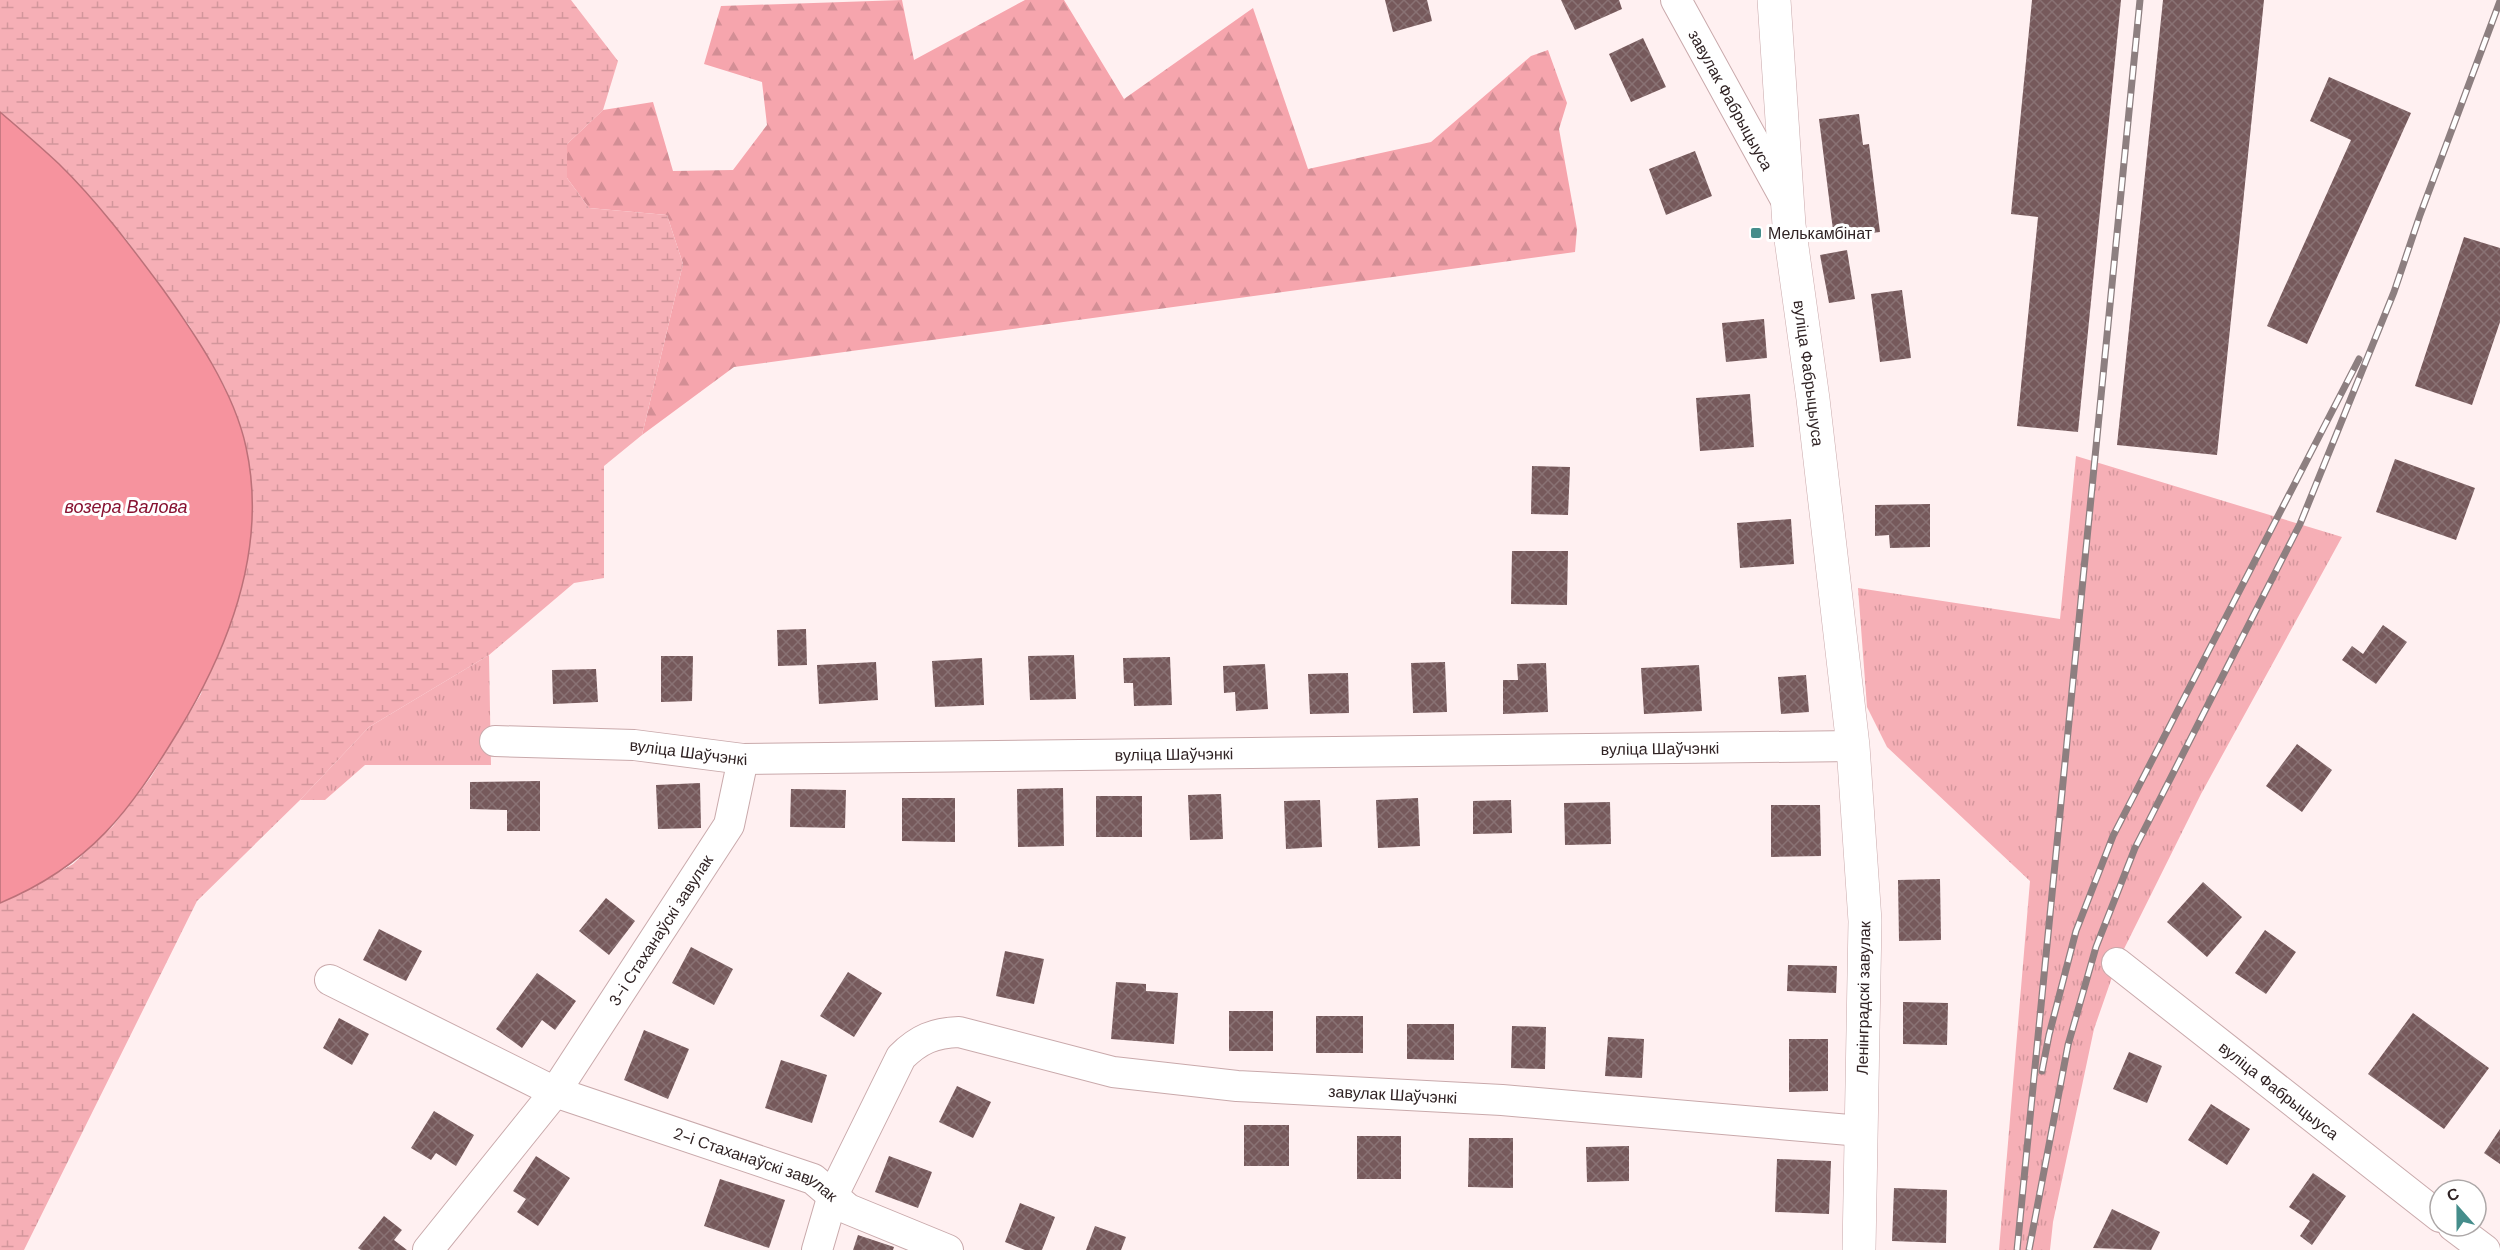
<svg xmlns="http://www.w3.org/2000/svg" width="2500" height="1250" viewBox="0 0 2500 1250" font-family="'DM Sans',sans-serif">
<defs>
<pattern id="grass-tufts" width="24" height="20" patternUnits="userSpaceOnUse" patternTransform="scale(1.5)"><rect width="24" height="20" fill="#f6afb6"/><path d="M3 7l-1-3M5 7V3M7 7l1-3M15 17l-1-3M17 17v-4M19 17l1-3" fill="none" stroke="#d3969c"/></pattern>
<pattern id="forest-firs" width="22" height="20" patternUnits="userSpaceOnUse" patternTransform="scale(1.5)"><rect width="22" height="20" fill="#f6a5ad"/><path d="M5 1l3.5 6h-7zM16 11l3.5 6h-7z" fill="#d38e95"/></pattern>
<pattern id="wetland-marsh" width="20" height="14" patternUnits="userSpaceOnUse" patternTransform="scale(1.5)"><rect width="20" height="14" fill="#f6afb6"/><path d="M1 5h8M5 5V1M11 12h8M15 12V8" fill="none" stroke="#d3969c"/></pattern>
<pattern id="building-cross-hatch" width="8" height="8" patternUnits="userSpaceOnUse" patternTransform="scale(1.5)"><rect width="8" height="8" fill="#76595b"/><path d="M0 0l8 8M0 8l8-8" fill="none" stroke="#897274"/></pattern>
</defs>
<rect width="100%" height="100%" fill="#fff0f1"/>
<path fill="url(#grass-tufts)" d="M 2076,456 L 2342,537 L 2201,794 L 2117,963 L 2094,1029 L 2053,1222 L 2050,1250 L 1999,1250 L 2030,881 L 1887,747 L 1867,707 L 1858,588 L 2060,619 Z
M 489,655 L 491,765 L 365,765 L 325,800 L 300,800 L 369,727 Z"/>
<path fill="url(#forest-firs)" d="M 902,0 L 914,60 L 1025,0 L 1064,0 L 1124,99 L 1253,8 L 1308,169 L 1431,142 L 1531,56 L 1548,50 L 1567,103 L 1559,129 L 1577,229 L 1575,252 L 734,367 L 642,435 L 683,264 L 667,215 L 589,208 L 567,178 L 567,144 L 603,110 L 653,102 L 673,171 L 733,170 L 767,125 L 762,82 L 704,64 L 721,6 Z"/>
<path fill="url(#wetland-marsh)" d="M 0,0 L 571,0 L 618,61 L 603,110 L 567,144 L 567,178 L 589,208 L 667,215 L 683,264 L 642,435 L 604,466 L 604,578 L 574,583 L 489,655 L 369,727 L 300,800 L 197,901 L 24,1250 L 0,1250 L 0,903 L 21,894 L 73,864 L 113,826 L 151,777 L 201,694 L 252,508 L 246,447 L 225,387 L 189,325 L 126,239 L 60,165 L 0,112 Z"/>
<path fill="#f6939e" stroke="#bb7179" stroke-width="1.5" d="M 0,112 C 20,129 40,146 59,164 C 97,201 130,245 162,288 C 195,334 234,391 246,447 C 268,547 230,646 179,730 C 130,811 91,865 0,903 Z"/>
<path fill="url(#building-cross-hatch)" d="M 1385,0 L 1427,0 L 1432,21 L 1393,32 Z
M 1561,0 L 1619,0 L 1622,9 L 1575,30 Z
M 2032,0 L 2121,0 L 2078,432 L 2017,426 L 2038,217 L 2011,214 Z
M 2163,0 L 2264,0 L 2217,455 L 2117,445 Z
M 1643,38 L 1666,87 L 1631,102 L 1609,54 Z
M 2329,77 L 2411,113 L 2307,344 L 2267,326 L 2351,140 L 2310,121 Z
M 1859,114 L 1863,145 L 1869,144 L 1880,232 L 1834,238 L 1819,119 Z
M 1695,151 L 1712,196 L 1666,215 L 1649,169 Z
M 2464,237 L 2500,248 L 2500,322 L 2472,405 L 2415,386 Z
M 1847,250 L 1855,299 L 1829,303 L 1820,255 Z
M 1902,290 L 1911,358 L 1880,362 L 1871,294 Z
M 1764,319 L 1767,358 L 1726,362 L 1722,323 Z
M 1750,394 L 1754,447 L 1700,451 L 1696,398 Z
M 2395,459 L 2475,488 L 2456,540 L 2376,512 Z
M 1532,466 L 1570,467 L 1568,515 L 1531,514 Z
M 1930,504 L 1930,547 L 1890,548 L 1889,535 L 1875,536 L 1875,505 Z
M 1791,519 L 1794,564 L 1740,568 L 1737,523 Z
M 1512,551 L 1568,551 L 1567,605 L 1511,604 Z
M 2383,625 L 2407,642 L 2376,684 L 2342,660 L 2352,646 L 2363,654 Z
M 806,629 L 807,665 L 778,666 L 777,630 Z
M 1074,655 L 1076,699 L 1030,700 L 1028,656 Z
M 661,656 L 693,656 L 692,701 L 661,702 Z
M 1170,657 L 1172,705 L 1134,706 L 1133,683 L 1124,683 L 1123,658 Z
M 982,658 L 984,705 L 935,707 L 932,661 Z
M 876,662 L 878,700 L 819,704 L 817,665 Z
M 1445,662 L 1447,712 L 1413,713 L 1411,663 Z
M 1546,663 L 1548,712 L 1503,714 L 1503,680 L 1518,680 L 1517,664 Z
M 1265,664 L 1268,709 L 1236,711 L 1235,692 L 1224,693 L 1223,666 Z
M 1699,665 L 1702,711 L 1644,714 L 1641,668 Z
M 596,669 L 598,702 L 553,704 L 552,670 Z
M 1348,673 L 1349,713 L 1310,714 L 1308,674 Z
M 1806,675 L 1809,712 L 1781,714 L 1778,677 Z
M 2297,744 L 2332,770 L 2302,812 L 2266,786 Z
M 540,781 L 540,831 L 507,831 L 507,810 L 470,809 L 470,782 Z
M 700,783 L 701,828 L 658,829 L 656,785 Z
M 1063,788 L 1064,846 L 1018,847 L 1017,789 Z
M 791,789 L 846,790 L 845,828 L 790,827 Z
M 1221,794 L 1223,839 L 1190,840 L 1188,795 Z
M 1096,796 L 1142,796 L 1142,837 L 1096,837 Z
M 902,798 L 955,798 L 955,842 L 902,841 Z
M 1418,798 L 1420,846 L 1378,848 L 1376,800 Z
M 1320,800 L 1322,847 L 1286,849 L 1284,801 Z
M 1511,800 L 1512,833 L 1473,834 L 1473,801 Z
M 1610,802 L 1611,844 L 1565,845 L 1564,803 Z
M 1771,805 L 1820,805 L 1821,856 L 1771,857 Z
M 1940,879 L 1941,940 L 1899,941 L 1898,880 Z
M 2203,882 L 2242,917 L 2207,957 L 2167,922 Z
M 606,898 L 635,921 L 609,955 L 579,931 Z
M 379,929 L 422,951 L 406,981 L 363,960 Z
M 2265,930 L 2296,952 L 2266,994 L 2235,973 Z
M 691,947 L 733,969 L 714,1005 L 672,983 Z
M 1005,951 L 1044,959 L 1034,1004 L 996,996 Z
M 1788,965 L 1837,966 L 1836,993 L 1787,991 Z
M 848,972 L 882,993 L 854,1037 L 820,1016 Z
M 537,973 L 576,1001 L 555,1030 L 542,1020 L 522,1048 L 496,1029 Z
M 1116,982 L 1146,984 L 1146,991 L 1178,993 L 1174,1044 L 1111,1039 Z
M 1903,1002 L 1948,1003 L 1947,1045 L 1903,1044 Z
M 1229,1011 L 1273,1011 L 1273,1051 L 1229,1051 Z
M 2413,1013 L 2489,1068 L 2444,1129 L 2368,1074 Z
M 1316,1016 L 1363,1016 L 1363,1053 L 1316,1053 Z
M 339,1018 L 369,1034 L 352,1065 L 323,1048 Z
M 1407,1024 L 1454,1024 L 1454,1060 L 1407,1059 Z
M 1512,1026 L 1546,1027 L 1545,1069 L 1511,1068 Z
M 644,1030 L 689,1049 L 668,1099 L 624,1080 Z
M 1608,1037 L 1644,1039 L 1642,1078 L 1605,1076 Z
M 1789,1039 L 1828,1039 L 1828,1091 L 1789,1092 Z
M 2129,1052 L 2162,1066 L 2147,1103 L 2113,1089 Z
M 781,1060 L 827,1075 L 812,1123 L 765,1108 Z
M 957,1086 L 991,1102 L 973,1138 L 939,1122 Z
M 2211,1104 L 2250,1129 L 2227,1165 L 2188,1140 Z
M 434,1111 L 474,1135 L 456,1166 L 436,1153 L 431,1160 L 411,1148 Z
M 1244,1125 L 1289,1125 L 1289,1166 L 1244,1166 Z
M 2500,1129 L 2500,1164 L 2484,1153 Z
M 1357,1136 L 1401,1136 L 1401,1179 L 1357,1179 Z
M 1469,1138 L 1513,1138 L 1513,1188 L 1468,1187 Z
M 1629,1146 L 1629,1181 L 1587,1182 L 1586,1147 Z
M 536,1156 L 570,1178 L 538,1226 L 517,1212 L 526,1199 L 513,1191 Z
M 889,1156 L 932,1172 L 918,1208 L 875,1192 Z
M 1777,1159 L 1831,1161 L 1829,1214 L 1775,1212 Z
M 2313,1173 L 2346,1196 L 2312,1245 L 2300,1236 L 2310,1221 L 2289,1207 Z
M 720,1179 L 785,1200 L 769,1248 L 704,1226 Z
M 1894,1188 L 1947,1190 L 1946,1243 L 1892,1241 Z
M 1020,1203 L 1055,1217 L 1042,1250 L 1025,1250 L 1005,1242 Z
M 2112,1209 L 2160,1232 L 2151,1250 L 2093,1248 Z
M 384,1216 L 402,1230 L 394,1240 L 407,1250 L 361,1250 L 358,1248 Z
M 1095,1226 L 1126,1237 L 1121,1250 L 1086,1250 Z
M 858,1235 L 894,1247 L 893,1250 L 853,1250 Z"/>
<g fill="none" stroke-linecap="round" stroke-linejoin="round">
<defs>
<g id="minor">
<path id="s1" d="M 1676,0 L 1786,200"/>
<path id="s2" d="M 495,741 L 634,745 L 743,759 L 1853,746"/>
<path id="s3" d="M 2117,963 L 2440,1217"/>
<path id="s4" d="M 330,980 L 555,1092 L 813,1179 L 848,1209 L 948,1250"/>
<path d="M 2453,1226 L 2485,1250"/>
<path id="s5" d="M 428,1250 L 555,1092 L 729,825 L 743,759"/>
<path id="s6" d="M 817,1250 L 833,1195 L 901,1057 C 919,1039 934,1033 959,1032 L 1113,1072 L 1237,1086 L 1502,1100 L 1861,1131"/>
</g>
<g id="tertiary">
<path id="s7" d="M 1774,0 L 1789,225 L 1813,399 L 1853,746 L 1865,921 L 1859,1250"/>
</g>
</defs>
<use href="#minor" stroke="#c9a9ab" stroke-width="32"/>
<use href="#tertiary" stroke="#c9a9ab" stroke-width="34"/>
<use href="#minor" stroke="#fff" stroke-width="30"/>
<use href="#tertiary" stroke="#fff" stroke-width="33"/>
<defs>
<path id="rail" d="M 2042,1071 L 2049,1035 L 2076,931 L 2113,836 L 2359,359
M 2017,1250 L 2140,0
M 2029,1250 L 2068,1045 L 2096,947 L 2135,848 L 2300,524 L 2394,292 L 2420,215 L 2500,1"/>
</defs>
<use href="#rail" stroke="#8d7f80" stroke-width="7"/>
<use href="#rail" stroke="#fff" stroke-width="4.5" stroke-dasharray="14" stroke-linecap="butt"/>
</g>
<rect fill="#458d8b" stroke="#fff" stroke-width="2" x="1750" y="227" width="12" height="12" rx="3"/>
<g text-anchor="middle" stroke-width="6" stroke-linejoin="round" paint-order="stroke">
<g font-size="16" fill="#302324" stroke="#fff">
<text dy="6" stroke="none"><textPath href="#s1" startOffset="114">завулак Фабрыцыуса</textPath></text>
<text dy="6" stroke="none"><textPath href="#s7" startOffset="375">вуліца Фабрыцыуса</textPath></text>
<text dy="6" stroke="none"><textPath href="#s2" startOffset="1166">вуліца Шаўчэнкі</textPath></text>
<text dy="6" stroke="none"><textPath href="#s2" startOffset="194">вуліца Шаўчэнкі</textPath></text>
<text dy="6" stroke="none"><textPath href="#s2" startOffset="680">вуліца Шаўчэнкі</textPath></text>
<text dy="6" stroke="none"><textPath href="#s5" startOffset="396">3-і Стаханаўскі завулак</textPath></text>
<text transform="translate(1863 998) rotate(-89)" y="6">Ленінградскі завулак</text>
<text dy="6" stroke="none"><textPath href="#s3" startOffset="206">вуліца Фабрыцыуса</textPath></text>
<text dy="6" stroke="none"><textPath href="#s6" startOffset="716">завулак Шаўчэнкі</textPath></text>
<text dy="6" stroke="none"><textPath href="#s4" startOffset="465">2-і Стаханаўскі завулак</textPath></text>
</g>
<g font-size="16" fill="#302324" stroke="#fff" text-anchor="start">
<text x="1768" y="239">Мелькамбінат</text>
</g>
<g font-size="18" font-style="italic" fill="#871231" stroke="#fff">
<text x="126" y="513">возера Валова</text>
</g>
</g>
<g transform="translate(2458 1208) rotate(339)"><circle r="28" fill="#ffffff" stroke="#aca7a7" stroke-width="1.5"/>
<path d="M0-4.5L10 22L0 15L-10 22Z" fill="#458d8b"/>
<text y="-9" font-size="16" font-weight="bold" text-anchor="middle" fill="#302324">С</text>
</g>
</svg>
